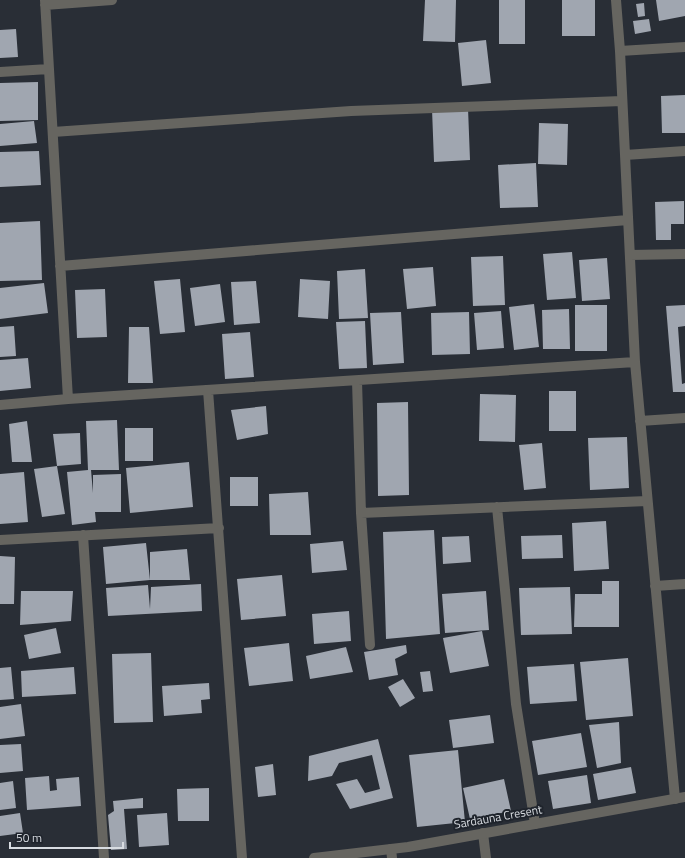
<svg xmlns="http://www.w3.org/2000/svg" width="685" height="858" viewBox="0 0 685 858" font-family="'Titillium Web',sans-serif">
<rect width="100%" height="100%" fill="#292e36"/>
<path fill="#a0a6b0" d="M 425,0 L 456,0 L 455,42 L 423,41 Z
M 499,0 L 525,0 L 525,44 L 499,44 Z
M 562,0 L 595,0 L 595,36 L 562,36 Z
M 656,0 L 685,0 L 685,16 L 659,21 Z
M 644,3 L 645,16 L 638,17 L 636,4 Z
M 649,19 L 651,31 L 635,34 L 633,21 Z
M 16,29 L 18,57 L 0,58 L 0,30 Z
M 486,40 L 491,83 L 462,86 L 458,43 Z
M 38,82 L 38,120 L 0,121 L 0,83 Z
M 685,95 L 685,133 L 662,133 L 661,96 Z
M 468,108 L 470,160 L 434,162 L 432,109 Z
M 34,121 L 37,143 L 0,146 L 0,124 Z
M 539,123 L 568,124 L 567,165 L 538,164 Z
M 39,151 L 41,185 L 0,187 L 0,152 Z
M 536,163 L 538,207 L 500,208 L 498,165 Z
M 684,201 L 684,224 L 671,224 L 671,240 L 656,240 L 655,202 Z
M 40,221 L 42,280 L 0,281 L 0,223 Z
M 572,252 L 576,298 L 547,300 L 543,254 Z
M 503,256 L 505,305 L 473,306 L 471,257 Z
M 607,258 L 610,299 L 582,301 L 579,260 Z
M 433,267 L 436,306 L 407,309 L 403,269 Z
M 365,269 L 368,318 L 339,319 L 337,271 Z
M 180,279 L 185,332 L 160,334 L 154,281 Z
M 300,279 L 330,281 L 328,319 L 298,317 Z
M 256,281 L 260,323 L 234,325 L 231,282 Z
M 44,283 L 48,313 L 0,319 L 0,288 Z
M 220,284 L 225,322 L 195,326 L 190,288 Z
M 105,289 L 107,337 L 77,338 L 75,290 Z
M 534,304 L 539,347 L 514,350 L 509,307 Z
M 575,305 L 607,305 L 607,351 L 575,351 Z
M 685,305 L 685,326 L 678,327 L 682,384 L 685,383 L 685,392 L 673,392 L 666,306 Z
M 569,309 L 570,349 L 543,349 L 542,310 Z
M 501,311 L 504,348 L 477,350 L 474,313 Z
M 401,312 L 404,363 L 373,365 L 370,313 Z
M 469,312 L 470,354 L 432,355 L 431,313 Z
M 365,321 L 367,368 L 339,369 L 336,322 Z
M 14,326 L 16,356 L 0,357 L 0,327 Z
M 129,327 L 149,327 L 153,383 L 128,383 Z
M 250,332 L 254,377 L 225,379 L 222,334 Z
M 28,358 L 31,388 L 0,391 L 0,360 Z
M 549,391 L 576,391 L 576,431 L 549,431 Z
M 480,394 L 516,395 L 515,442 L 479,441 Z
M 408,402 L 409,495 L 378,496 L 377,403 Z
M 266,406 L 268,434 L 237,440 L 231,410 Z
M 117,420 L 119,470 L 91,470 L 93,493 L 93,475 L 121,474 L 121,512 L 95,512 L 96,522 L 72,525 L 67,472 L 88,470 L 86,421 Z
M 27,421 L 32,462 L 12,462 L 9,424 Z
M 125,428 L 153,428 L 153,461 L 125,461 Z
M 80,433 L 81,464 L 57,466 L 53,434 Z
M 627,437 L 629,488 L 590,490 L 588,438 Z
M 542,443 L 546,488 L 524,490 L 519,445 Z
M 189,462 L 193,507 L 130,513 L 126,468 Z
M 57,466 L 65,514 L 42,517 L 34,469 Z
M 24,472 L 28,522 L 0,524 L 0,474 Z
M 230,477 L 258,477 L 258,506 L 230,506 Z
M 308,492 L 311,535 L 270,535 L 269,494 Z
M 606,521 L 609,569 L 574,571 L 572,523 Z
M 434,530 L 440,634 L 386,639 L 383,532 Z
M 562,535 L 563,558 L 522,559 L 521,536 Z
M 469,536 L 471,562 L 443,564 L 442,537 Z
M 343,541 L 347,570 L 312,573 L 310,544 Z
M 146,543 L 150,580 L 106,584 L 103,547 Z
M 187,549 L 190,580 L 150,580 L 150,552 Z
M 0,556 L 15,557 L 14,604 L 0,604 Z
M 282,575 L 286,616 L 241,620 L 237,579 Z
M 602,581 L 619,581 L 619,627 L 574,627 L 575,594 L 602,594 Z
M 201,584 L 202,611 L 108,616 L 106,588 L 148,585 L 150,609 L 151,587 Z
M 570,587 L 572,634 L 521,635 L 519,588 Z
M 21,591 L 73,591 L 71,621 L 20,625 Z
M 486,591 L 489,630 L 445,633 L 442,594 Z
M 349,611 L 351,641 L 314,644 L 312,614 Z
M 56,628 L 61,653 L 29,659 L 24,635 Z
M 482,631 L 489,666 L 450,673 L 443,638 Z
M 289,643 L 293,681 L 249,686 L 244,648 Z
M 406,645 L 407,653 L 395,659 L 398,675 L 369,680 L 364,652 Z
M 346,647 L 353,672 L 310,679 L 306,656 Z
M 151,653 L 153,722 L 114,723 L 112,654 Z
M 628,658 L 633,716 L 586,720 L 580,662 Z
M 574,664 L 577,701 L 530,704 L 527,667 Z
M 11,667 L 14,699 L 0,700 L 0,668 Z
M 74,667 L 76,694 L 22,697 L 21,671 Z
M 430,671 L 433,691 L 423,692 L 420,672 Z
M 403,679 L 415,698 L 400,707 L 388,687 Z
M 209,683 L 210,699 L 201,700 L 202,713 L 164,716 L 162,686 Z
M 21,704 L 25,736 L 0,739 L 0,707 Z
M 490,715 L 494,743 L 453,748 L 449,720 Z
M 619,722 L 621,763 L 597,768 L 589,725 Z
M 581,733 L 587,767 L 538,775 L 532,741 Z
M 378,739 L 393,798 L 350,809 L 336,784 L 357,779 L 365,793 L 380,789 L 372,755 L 339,763 L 332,776 L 308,781 L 309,756 Z
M 21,744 L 23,771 L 0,773 L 0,745 Z
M 458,750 L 465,822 L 417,827 L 409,755 Z
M 273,764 L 276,795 L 258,797 L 255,767 Z
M 631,767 L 636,793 L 598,800 L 593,774 Z
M 587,775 L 591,803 L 553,809 L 548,781 Z
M 49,776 L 50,791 L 57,790 L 56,779 L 79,777 L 81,806 L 27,810 L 25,778 Z
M 504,779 L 511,811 L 470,819 L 463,788 Z
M 13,781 L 16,808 L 0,810 L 0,783 Z
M 209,788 L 209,821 L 178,821 L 177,789 Z
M 143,798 L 143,808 L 124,809 L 127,849 L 111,850 L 108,815 L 114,811 L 113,801 Z
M 20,813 L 23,833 L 0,836 L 0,816 Z
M 167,813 L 169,845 L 139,847 L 137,815 Z"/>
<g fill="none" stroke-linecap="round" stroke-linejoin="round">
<path stroke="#666560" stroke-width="10" d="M 45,0 L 68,399
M 616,0 L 620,51 L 635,362 L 675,799
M 45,5 L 112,0
M 620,51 L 685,47
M 0,72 L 49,69
M 53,132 L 351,111 L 622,101
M 625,155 L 685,151
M 630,255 L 685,254
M 60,266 L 628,220
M 357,381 L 361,513 L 370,645
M 208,390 L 242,858
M 0,405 L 68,399 L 635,362
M 640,421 L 685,418
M 497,507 L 516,704 L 535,824
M 361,513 L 647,501
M 83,535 L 104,858
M 0,540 L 219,528
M 655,586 L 685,584
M 483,833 L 486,858
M 391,849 L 392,858"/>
<path stroke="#666560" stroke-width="10" d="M 314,858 L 408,847 L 685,797"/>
</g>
<g text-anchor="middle" stroke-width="4" stroke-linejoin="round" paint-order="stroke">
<g font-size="12" fill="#d8dce1" stroke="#1f242c">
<text transform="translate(498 817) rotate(-10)" y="4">Sardauna Cresent</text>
</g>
</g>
<path d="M10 842v6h113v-6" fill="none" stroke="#d8dce1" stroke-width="2"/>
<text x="16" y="842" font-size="12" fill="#d8dce1" stroke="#1f242c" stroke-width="3" paint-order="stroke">50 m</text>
</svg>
